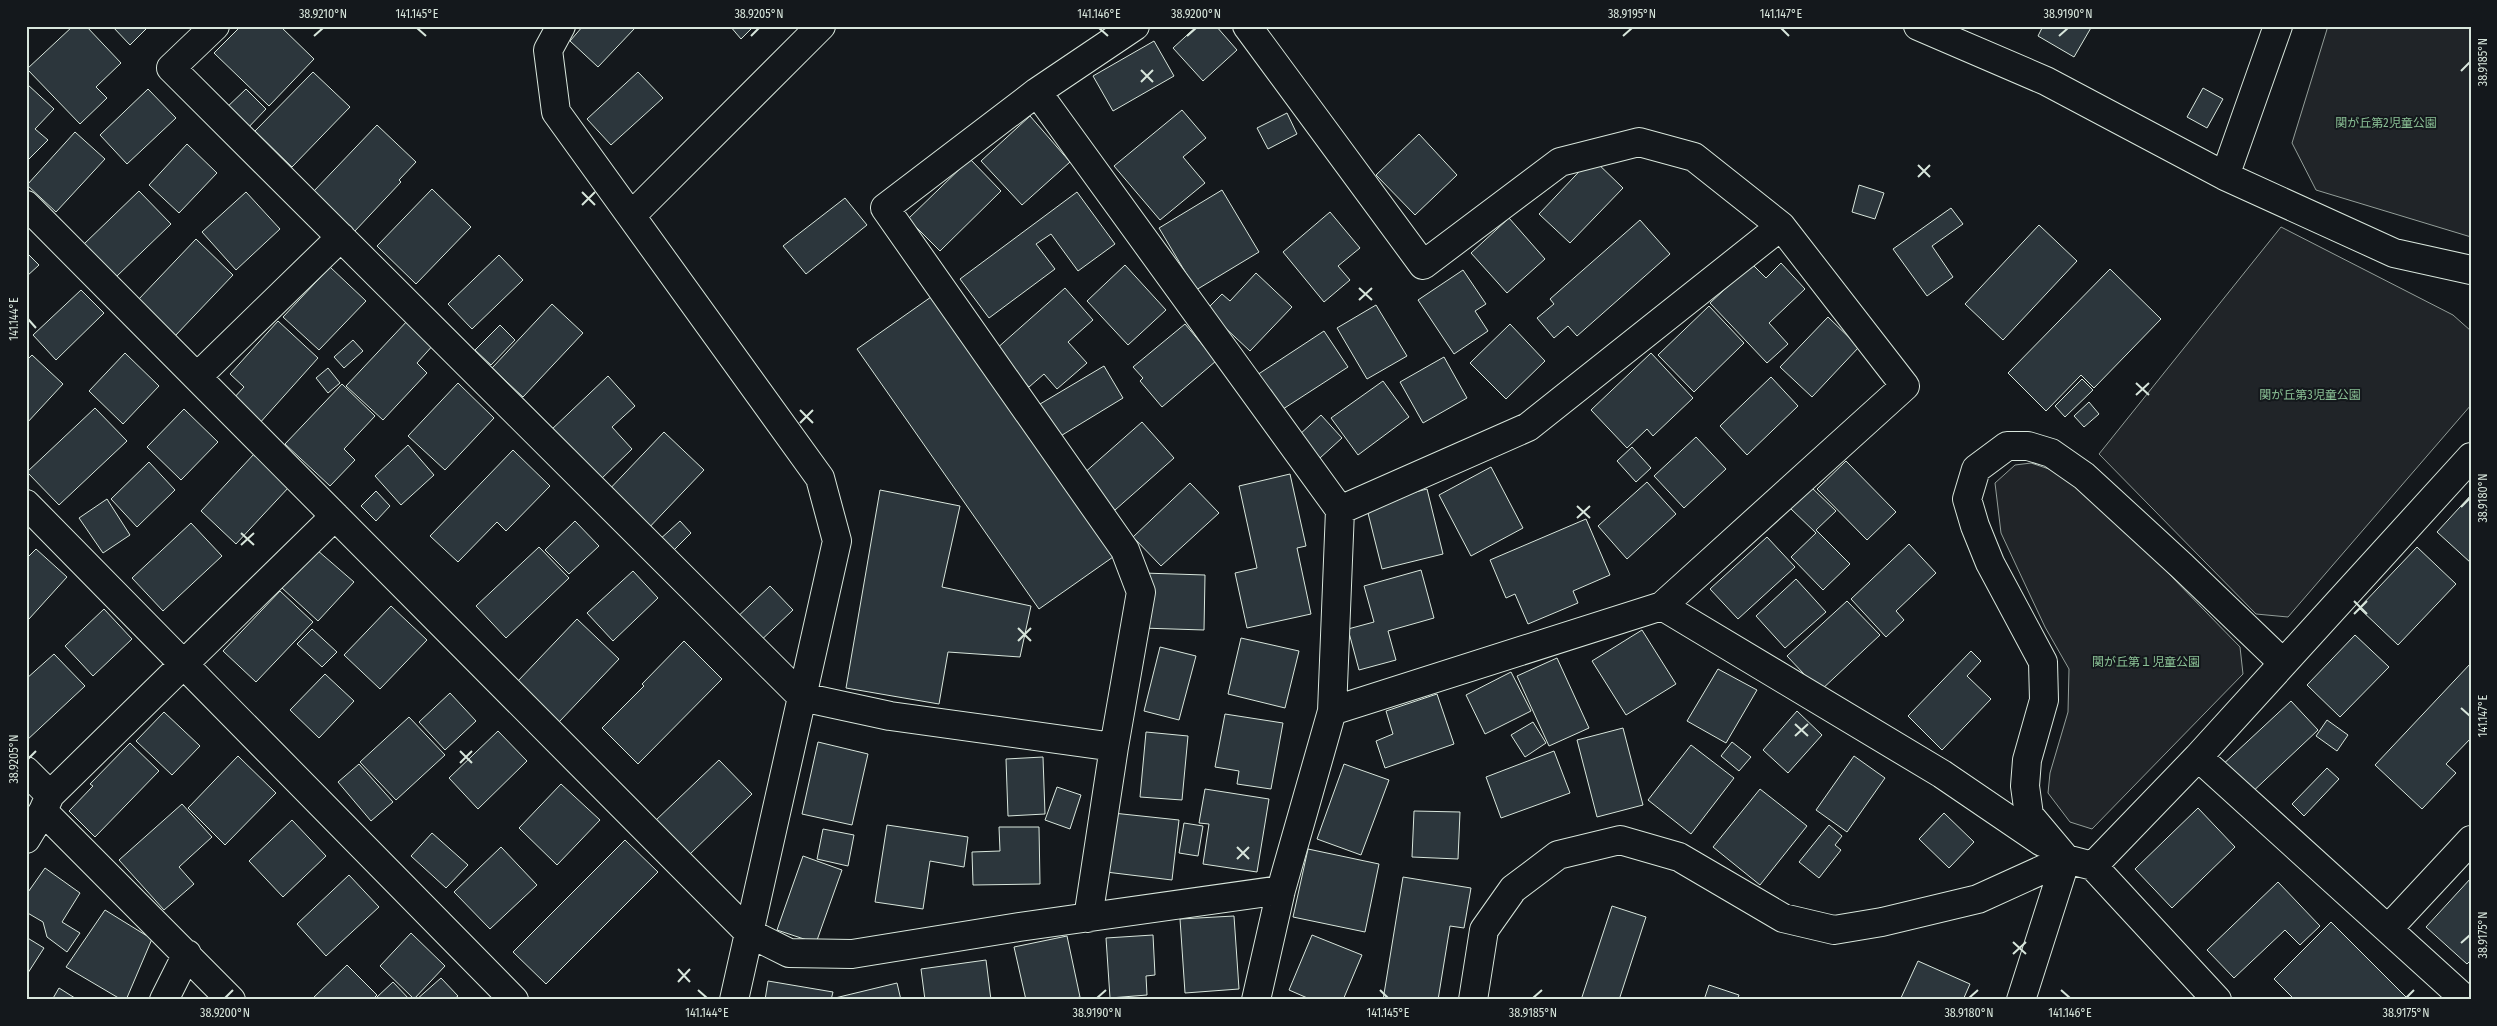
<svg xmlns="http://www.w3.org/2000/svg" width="2497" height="1026" viewBox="0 0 2497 1026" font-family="'Fira Sans Condensed','Noto Sans JP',sans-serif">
<rect width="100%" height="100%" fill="#14181c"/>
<path fill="#202428" stroke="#939e99" d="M 2328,26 L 2471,26 L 2471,237 L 2316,190 L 2292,143 Z
M 2281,227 L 2453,315 L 2471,331 L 2471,405 L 2288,617 L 2256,614 L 2099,454 Z
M 2031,463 L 2055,471 L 2103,506 L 2240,647 L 2243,674 L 2092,829 L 2070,822 L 2048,793 L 2050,773 L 2068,712 L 2069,669 L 2045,627 L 2001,533 L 1995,483 L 2015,465 Z"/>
<path fill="#2c363c" stroke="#d8e6dc" d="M 73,26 L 86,26 L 121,63 L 96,87 L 107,98 L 80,124 L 27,69 Z
M 112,26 L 149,26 L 130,45 Z
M 241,26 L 280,26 L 314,59 L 269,106 L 214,53 Z
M 583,26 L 633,26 L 635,28 L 598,67 L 570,41 Z
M 730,26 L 754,26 L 741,39 Z
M 1197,26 L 1216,26 L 1237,50 L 1203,81 L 1173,48 Z
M 2043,26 L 2092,26 L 2074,57 L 2038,36 Z
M 1154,41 L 1174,76 L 1113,111 L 1093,76 Z
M 313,72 L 350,107 L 292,167 L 255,131 Z
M 638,72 L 663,98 L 611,145 L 587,119 Z
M 27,84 L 54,109 L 35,129 L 48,140 L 26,162 Z
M 2203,88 L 2223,99 L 2207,128 L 2187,117 Z
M 148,89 L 176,118 L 127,164 L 100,135 Z
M 246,89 L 266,109 L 245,131 L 224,110 Z
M 1182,110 L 1206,138 L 1183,157 L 1205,183 L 1160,220 L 1114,166 Z
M 1287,113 L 1297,134 L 1268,149 L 1257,128 Z
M 1030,116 L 1070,162 L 1022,205 L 981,161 Z
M 377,125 L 416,162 L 399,180 L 401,182 L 354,232 L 313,192 Z
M 75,132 L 105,159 L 56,212 L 27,185 Z
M 1419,134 L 1457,175 L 1415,215 L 1376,175 Z
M 187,144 L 217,173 L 179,213 L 149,185 Z
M 1592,158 L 1623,188 L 1570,243 L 1539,214 Z
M 970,159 L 1001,191 L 940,251 L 908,219 Z
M 1859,185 L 1884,193 L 1875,219 L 1852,212 Z
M 432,189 L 471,227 L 416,284 L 377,246 Z
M 1222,190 L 1259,252 L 1196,290 L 1159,228 Z
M 139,191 L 171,224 L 116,277 L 84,244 Z
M 246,192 L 280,229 L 236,270 L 202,232 Z
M 1077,192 L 1115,244 L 1078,271 L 1051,234 L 1036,244 L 1055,269 L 989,318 L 960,279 Z
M 845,198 L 867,225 L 806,274 L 783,246 Z
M 1951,208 L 1963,224 L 1932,246 L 1953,277 L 1927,296 L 1893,249 Z
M 1330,212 L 1360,248 L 1338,266 L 1350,280 L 1324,302 L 1283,252 Z
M 1509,218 L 1545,259 L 1507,293 L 1471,253 Z
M 1640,220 L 1670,254 L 1577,336 L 1568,326 L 1554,338 L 1537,318 L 1554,304 L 1550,299 Z
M 2039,225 L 2077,261 L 2003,340 L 1965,304 Z
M 196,239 L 233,275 L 175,336 L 138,300 Z
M 26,252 L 39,265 L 26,277 Z
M 499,255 L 523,280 L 472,329 L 448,304 Z
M 1781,263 L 1805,289 L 1769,323 L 1788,344 L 1767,363 L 1710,303 L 1752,264 L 1766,278 Z
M 1125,265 L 1166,310 L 1128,345 L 1087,301 Z
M 330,267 L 366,301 L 319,350 L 283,317 Z
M 2110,269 L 2161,319 L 2094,388 L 2081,375 L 2046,411 L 2008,373 Z
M 1463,270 L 1486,304 L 1475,311 L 1488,331 L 1454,354 L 1418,300 Z
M 1256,273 L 1292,307 L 1250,351 L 1206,310 L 1222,294 L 1230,301 Z
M 1065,288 L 1093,320 L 1068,342 L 1087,363 L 1057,389 L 1044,374 L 1029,387 L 995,350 Z
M 81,290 L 104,313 L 56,360 L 33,335 Z
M 931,297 L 1113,557 L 1039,609 L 857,349 Z
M 552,304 L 583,333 L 523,397 L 492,368 Z
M 1376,305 L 1407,356 L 1367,379 L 1337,328 Z
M 1709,306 L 1744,343 L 1694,392 L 1658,355 Z
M 1828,317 L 1859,347 L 1812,397 L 1780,367 Z
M 409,319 L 435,343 L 417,363 L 427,373 L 383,420 L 346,386 Z
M 278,321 L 318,358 L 258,425 L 232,400 L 244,387 L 230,374 Z
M 1185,324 L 1216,361 L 1162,407 L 1140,381 L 1143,378 L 1133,367 Z
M 1510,324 L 1545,361 L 1506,399 L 1470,363 Z
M 500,325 L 515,340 L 491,365 L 475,350 Z
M 1324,331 L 1348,367 L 1280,411 L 1257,375 Z
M 353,340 L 363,351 L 344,368 L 334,357 Z
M 125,353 L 159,386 L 123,424 L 89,391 Z
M 1651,353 L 1693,398 L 1653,436 L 1647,429 L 1627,448 L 1591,410 Z
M 32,355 L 63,384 L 26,424 L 26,361 Z
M 1444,357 L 1467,398 L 1423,423 L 1400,382 Z
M 1104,366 L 1123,398 L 1054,440 L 1035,407 Z
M 328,368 L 340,383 L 328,393 L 316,378 Z
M 608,376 L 635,406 L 612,427 L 632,449 L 598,482 L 550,431 Z
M 1771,377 L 1798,406 L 1747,455 L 1720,426 Z
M 2082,379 L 2093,390 L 2065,417 L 2055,406 Z
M 1383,381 L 1409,417 L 1358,455 L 1331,418 Z
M 458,383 L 494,418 L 445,470 L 408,436 Z
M 342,384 L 375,416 L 344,449 L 355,460 L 330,486 L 285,444 Z
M 2089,402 L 2099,414 L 2084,427 L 2074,416 Z
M 95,408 L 127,441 L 59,505 L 27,472 Z
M 184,409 L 218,442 L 181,480 L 147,447 Z
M 1321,415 L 1342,438 L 1320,458 L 1299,435 Z
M 1142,422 L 1174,458 L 1115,510 L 1083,474 Z
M 664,432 L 704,470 L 644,533 L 604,495 Z
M 1696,437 L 1726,469 L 1684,508 L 1654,476 Z
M 408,445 L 434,475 L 401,505 L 375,476 Z
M 1632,447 L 1651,468 L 1636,482 L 1617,461 Z
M 513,450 L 550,486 L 506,531 L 497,522 L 458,562 L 430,536 Z
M 254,454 L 289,487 L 236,544 L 201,511 Z
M 1846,461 L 1896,512 L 1867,540 L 1817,489 Z
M 149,462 L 175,490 L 137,527 L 111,499 Z
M 1491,467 L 1523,528 L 1471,556 L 1439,495 Z
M 1290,474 L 1306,546 L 1297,548 L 1311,614 L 1247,628 L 1235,573 L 1257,568 L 1239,486 Z
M 1647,482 L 1676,514 L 1627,559 L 1598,526 Z
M 1190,483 L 1219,513 L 1161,566 L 1133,537 Z
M 1811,487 L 1836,511 L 1816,530 L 1850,564 L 1823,590 L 1791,557 L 1816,533 L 1790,508 Z
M 1427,489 L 1443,554 L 1382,569 L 1366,505 Z
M 880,490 L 960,506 L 942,587 L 1031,606 L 1020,657 L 948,652 L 939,704 L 846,688 Z
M 376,491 L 390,506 L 376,521 L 361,506 Z
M 2471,495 L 2471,563 L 2437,532 Z
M 107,499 L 130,535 L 103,553 L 79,518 Z
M 1586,519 L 1610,575 L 1573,591 L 1578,603 L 1528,624 L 1515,594 L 1506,598 L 1490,560 Z
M 575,521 L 599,546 L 569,574 L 545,550 Z
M 680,521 L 691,533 L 670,554 L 658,541 Z
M 191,523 L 222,556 L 163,611 L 132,578 Z
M 1767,537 L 1795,567 L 1738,619 L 1710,589 Z
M 1909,544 L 1936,573 L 1896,611 L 1904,620 L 1886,637 L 1851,599 Z
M 539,547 L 569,578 L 506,638 L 476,606 Z
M 2417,547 L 2456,584 L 2398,645 L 2359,608 Z
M 36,549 L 67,577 L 29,619 L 26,617 L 26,559 Z
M 317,550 L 354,582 L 318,621 L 282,588 Z
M 1421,570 L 1434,618 L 1388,631 L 1396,660 L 1359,670 L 1348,629 L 1374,622 L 1364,586 Z
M 633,571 L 658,598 L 613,641 L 587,613 Z
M 1143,573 L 1205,575 L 1204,630 L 1141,628 Z
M 1796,579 L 1826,612 L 1785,648 L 1756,616 Z
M 770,586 L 793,610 L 754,647 L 732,622 Z
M 280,591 L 313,622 L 256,682 L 223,651 Z
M 1847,601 L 1880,635 L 1820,691 L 1787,656 Z
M 391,606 L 427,640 L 380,689 L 344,655 Z
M 104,609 L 132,639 L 93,676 L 65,646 Z
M 577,619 L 619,659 L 559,722 L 517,682 Z
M 312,629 L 337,652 L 322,667 L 297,644 Z
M 1642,630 L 1676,684 L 1626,715 L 1592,661 Z
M 2355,635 L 2389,667 L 2340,717 L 2307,685 Z
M 1241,638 L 1299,651 L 1285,708 L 1228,694 Z
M 684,641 L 722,679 L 638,764 L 602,728 L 644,686 L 642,684 Z
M 1160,647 L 1196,656 L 1179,720 L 1144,711 Z
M 1971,651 L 1981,661 L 1967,676 L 1991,699 L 1942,750 L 1908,716 Z
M 54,654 L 85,686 L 26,741 L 26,679 Z
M 1557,658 L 1589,728 L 1549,746 L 1517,676 Z
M 2471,663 L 2471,738 L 2446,764 L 2456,773 L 2422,809 L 2375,765 Z
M 1718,669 L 1757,690 L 1726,743 L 1687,721 Z
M 1511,672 L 1531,711 L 1485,734 L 1466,695 Z
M 325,674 L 354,701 L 319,738 L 290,710 Z
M 450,693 L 476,721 L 445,750 L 419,722 Z
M 1437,694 L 1454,744 L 1385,768 L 1376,741 L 1393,734 L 1386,711 Z
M 2291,701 L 2318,730 L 2247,797 L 2219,768 Z
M 1797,711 L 1822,735 L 1788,773 L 1763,750 Z
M 164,712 L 200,746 L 172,775 L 136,741 Z
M 1225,714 L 1283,723 L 1271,789 L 1237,784 L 1239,771 L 1215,767 Z
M 409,717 L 445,755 L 396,800 L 360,762 Z
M 2327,720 L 2348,735 L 2337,751 L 2316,736 Z
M 1533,722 L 1546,743 L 1525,757 L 1511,735 Z
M 1623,728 L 1643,805 L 1597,817 L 1577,740 Z
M 498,731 L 527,761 L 478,809 L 449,778 Z
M 1146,732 L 1188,736 L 1182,800 L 1140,797 Z
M 818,742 L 868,754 L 852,825 L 802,814 Z
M 1732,742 L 1751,757 L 1739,771 L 1721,756 Z
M 130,743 L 159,771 L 95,837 L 69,811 L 93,786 L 90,784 Z
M 1691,745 L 1734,778 L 1691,834 L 1648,800 Z
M 1554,751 L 1570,793 L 1501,818 L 1486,777 Z
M 238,756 L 276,793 L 225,845 L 188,808 Z
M 1854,756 L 1885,778 L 1847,832 L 1816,810 Z
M 1043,757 L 1045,814 L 1008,816 L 1006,759 Z
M 719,760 L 752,794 L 689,855 L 655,821 Z
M 359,764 L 393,802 L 371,821 L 338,782 Z
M 1344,764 L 1389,780 L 1361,855 L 1317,839 Z
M 2327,768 L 2339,779 L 2304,816 L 2292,804 Z
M 561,784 L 600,820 L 557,865 L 519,828 Z
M 1057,787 L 1081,795 L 1070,829 L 1045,820 Z
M 1205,789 L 1269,799 L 1257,872 L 1203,864 L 1209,824 L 1199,823 Z
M 1760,789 L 1807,826 L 1760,885 L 1713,847 Z
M 182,804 L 212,837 L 179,867 L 194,884 L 164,910 L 119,860 Z
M 2198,808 L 2235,847 L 2172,908 L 2135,869 Z
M 1414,811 L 1460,812 L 1458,859 L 1412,857 Z
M 1113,813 L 1179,820 L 1172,880 L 1106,872 Z
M 1944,813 L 1974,842 L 1949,868 L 1919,839 Z
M 292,820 L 326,856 L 283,897 L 249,861 Z
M 1184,823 L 1203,826 L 1198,856 L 1179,853 Z
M 887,825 L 968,837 L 964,867 L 930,861 L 923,909 L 875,902 Z
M 1829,825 L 1842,836 L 1835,845 L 1841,850 L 1819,878 L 1799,862 Z
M 999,827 L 1039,827 L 1040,884 L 973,885 L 972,852 L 1000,851 Z
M 823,829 L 854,835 L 848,866 L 817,859 Z
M 432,833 L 468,865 L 446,888 L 411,856 Z
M 625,840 L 658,872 L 546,984 L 513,952 Z
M 501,847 L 537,885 L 490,929 L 454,892 Z
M 1308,849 L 1379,864 L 1365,932 L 1293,917 Z
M 803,856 L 842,870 L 816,943 L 777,930 Z
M 45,868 L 80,893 L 62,922 L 80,933 L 67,952 L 47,937 L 43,922 L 26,912 L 26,895 Z
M 349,875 L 379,907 L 326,956 L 297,924 Z
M 1403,877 L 1471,888 L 1464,928 L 1450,926 L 1438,1000 L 1383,1000 Z
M 2471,878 L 2471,960 L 2467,964 L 2426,927 Z
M 2278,882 L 2320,926 L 2300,945 L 2285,930 L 2234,978 L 2207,950 Z
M 1612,906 L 1646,917 L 1619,1000 L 1581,1000 Z
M 105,910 L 152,939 L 126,1000 L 122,1000 L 66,967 Z
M 1234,916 L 1239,989 L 1185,993 L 1180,919 Z
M 2331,922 L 2409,1000 L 2295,1000 L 2274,979 Z
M 411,933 L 445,966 L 414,999 L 380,966 Z
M 1153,935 L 1155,975 L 1146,976 L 1147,995 L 1110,998 L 1106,938 Z
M 1312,935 L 1362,955 L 1343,1000 L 1312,1000 L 1289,990 Z
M 1067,936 L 1080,997 L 1067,1000 L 1026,1000 L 1014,947 Z
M 26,937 L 44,948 L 26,976 Z
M 986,960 L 991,1000 L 925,1000 L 921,969 Z
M 1918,961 L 1970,984 L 1963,1000 L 1900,1000 Z
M 347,965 L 377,995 L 372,1000 L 311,1000 Z
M 441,978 L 458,996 L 453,1000 L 416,1000 Z
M 768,981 L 833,992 L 831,1000 L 765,1000 Z
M 393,982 L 410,1000 L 380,1000 L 377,997 Z
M 897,983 L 901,1000 L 836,1000 L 835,998 Z
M 1709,985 L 1739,995 L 1737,1000 L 1704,1000 Z
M 59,988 L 78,1000 L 52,1000 Z"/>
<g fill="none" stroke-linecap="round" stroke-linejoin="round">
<defs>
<path id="minor" d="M 215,26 L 171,68 L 802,697 L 890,716 L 1114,747 L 1141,592 L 1125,550 L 885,208 L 1037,92 L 1135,26
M 561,26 L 548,50 L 556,112 L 820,478 L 837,541 L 734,1000
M 1247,26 L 1423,265 L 1560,162 L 1639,142 L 1694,157 L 1781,226 L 1905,386 L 1662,606 L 1332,711
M 1918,26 L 2046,81 L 2225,176 L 2394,253 L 2471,270
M 1037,92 L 1340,510 L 1332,711 L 1281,890 L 1256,1000
M 2225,176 L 2278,26
M 26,205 L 749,933 L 789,953 L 852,954 L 1019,927 L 1281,890
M 631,216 L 821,26
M 197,377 L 341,237
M 26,504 L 514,1000
M 1340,510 L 1528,427 L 1781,226
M 1662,606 L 1942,774 L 2042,842
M 2198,757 L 2466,1000
M 26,771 L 50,795 L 43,811 L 231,1000
M 50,795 L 335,516
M 26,839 L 43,811
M 2093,866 L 2217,1000
M 1088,918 L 1114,747
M 2388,929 L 2471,840
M 164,1000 L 187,954
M 1473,1000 L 1484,930 L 1513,889 L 1558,855 L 1620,840 L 1679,857 L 1783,918 L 1834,930 L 1882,922 L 1978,899 L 2066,859 L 2093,866 L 2198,757 L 2471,457
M 2021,1000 L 2066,859 L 2029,815 L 2025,786 L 2027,760 L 2044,700 L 2043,662 L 1990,563 L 1975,526 L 1967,499 L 1976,469 L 2007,446 L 2028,446 L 2051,453 L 2084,476 L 2182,566 L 2283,663"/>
</defs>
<use href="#minor" stroke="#d8e6dc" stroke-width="30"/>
<use href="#minor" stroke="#14181c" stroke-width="28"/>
</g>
<path fill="none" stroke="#d8e6dc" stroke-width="2" d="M 417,28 L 426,36M 1099,28 L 1108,36M 1781,28 L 1789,36M 314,36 L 323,28M 751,36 L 759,28M 1187,36 L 1196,28M 1623,36 L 1632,28M 2059,36 L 2068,28M 1141,70 L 1153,82M 2461,71 L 2470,62M 1141,82 L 1153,70M 1918,165 L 1930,177M 1918,177 L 1930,165M 582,192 L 595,205M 582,205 L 595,192M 1359,288 L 1372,300M 1359,300 L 1372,288M 28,319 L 36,328M 2136,383 L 2149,395M 2136,395 L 2149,383M 800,410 L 813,423M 800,423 L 813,410M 1577,506 L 1590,518M 2461,507 L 2470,498M 1577,518 L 1590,506M 241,533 L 254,545M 241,545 L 254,533M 2354,601 L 2367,614M 2354,614 L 2367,601M 1018,628 L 1031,641M 1018,641 L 1031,628M 2461,708 L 2470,716M 1795,724 L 1808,736M 1795,736 L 1808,724M 460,751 L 472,763M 28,759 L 36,751M 460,763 L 472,751M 1237,847 L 1249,859M 1237,859 L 1249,847M 2013,942 L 2026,954M 2461,943 L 2470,935M 2013,954 L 2026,942M 678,969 L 690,982M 678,982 L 690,969M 698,990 L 707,998M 1380,990 L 1388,998M 2061,990 L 2070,998M 225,998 L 233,990M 1097,998 L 1106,990M 1533,998 L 1542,990M 1969,998 L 1978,990M 2406,998 L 2414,990"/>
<g text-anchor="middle" stroke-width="4" stroke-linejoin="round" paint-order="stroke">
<g font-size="12" fill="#8ac095" stroke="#14181c">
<text x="2386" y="127">関が丘第2児童公園</text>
<text x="2310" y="399">関が丘第3児童公園</text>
<text x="2146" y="666">関が丘第１児童公園</text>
</g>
</g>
<rect width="2497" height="1026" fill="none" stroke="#14181c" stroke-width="55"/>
<rect x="28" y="28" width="2442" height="970" fill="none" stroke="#d8e6dc" stroke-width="2"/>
<g font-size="12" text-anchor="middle" fill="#d8e6dc">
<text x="323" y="18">38.9210°N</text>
<text x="417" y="18">141.145°E</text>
<text x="759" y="18">38.9205°N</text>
<text x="1099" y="18">141.146°E</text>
<text x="1196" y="18">38.9200°N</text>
<text x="1632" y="18">38.9195°N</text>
<text x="1781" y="18">141.147°E</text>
<text x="2068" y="18">38.9190°N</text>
<text transform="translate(2483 62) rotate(-90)" y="4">38.9185°N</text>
<text transform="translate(14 319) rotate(-90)" y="4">141.144°E</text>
<text transform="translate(2483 498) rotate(-90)" y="4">38.9180°N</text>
<text transform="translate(2483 716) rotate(-90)" y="4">141.147°E</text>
<text transform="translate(14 759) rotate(-90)" y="4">38.9205°N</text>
<text transform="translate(2483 935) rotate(-90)" y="4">38.9175°N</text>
<text x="225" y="1017">38.9200°N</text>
<text x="707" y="1017">141.144°E</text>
<text x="1097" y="1017">38.9190°N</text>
<text x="1388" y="1017">141.145°E</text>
<text x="1533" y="1017">38.9185°N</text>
<text x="1969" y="1017">38.9180°N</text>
<text x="2070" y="1017">141.146°E</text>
<text x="2406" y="1017">38.9175°N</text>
</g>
</svg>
